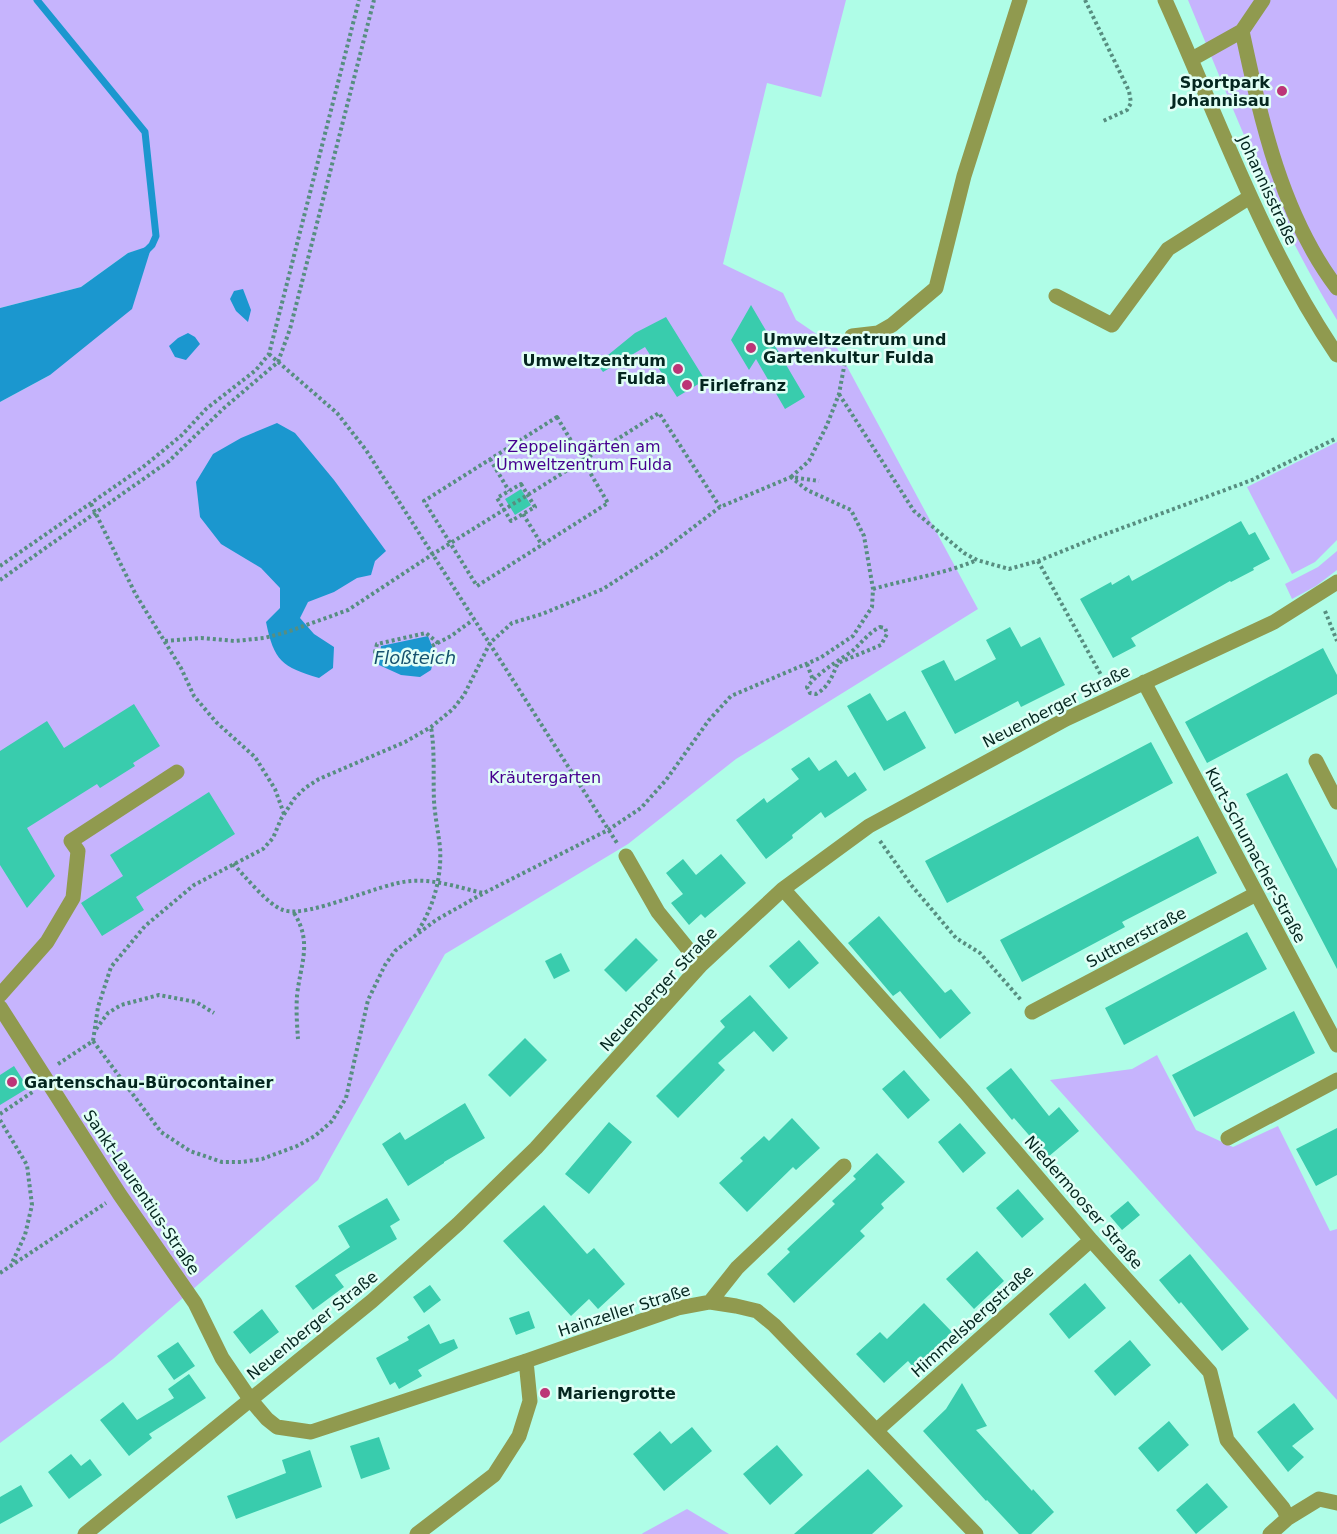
<svg xmlns="http://www.w3.org/2000/svg" width="1337" height="1534" viewBox="0 0 1337 1534" font-family="'DejaVu Sans',sans-serif">
<rect width="100%" height="100%" fill="#affde7"/>
<path fill="#c6b4fd" d="M 0,0 L 846,0 L 821,97 L 767,83 L 723,264 L 783,293 L 796,320 L 837,348 L 978,609 L 736,759 L 628,844 L 445,954 L 318,1180 L 113,1359 L 0,1443 L 0,402 L 50,375 L 152,246 L 128,253 L 81,287 L 0,308 Z
M 1188,0 L 1337,0 L 1337,320 C 1275,220 1233,108 1188,0 Z
M 1337,442 L 1337,540 L 1315,562 L 1292,574 L 1247,487 Z
M 1337,551 L 1337,570 L 1316,586 L 1292,599 L 1285,584 L 1318,567 Z
M 1157,1055 L 1196,1130 L 1233,1147 L 1278,1126 L 1330,1231 L 1337,1229 L 1337,1400 L 1050,1080 L 1132,1069 Z
M 687,1509 L 729,1534 L 642,1534 L 643,1533 Z"/>
<path fill="#1b97cf" d="M 152,245 L 132,309 L 50,375 L 0,402 L 0,308 L 81,287 L 128,253 Z
M 243,289 L 251,310 L 248,322 L 236,311 L 230,299 L 234,291 Z
M 188,333 L 195,337 L 200,344 L 186,360 L 175,357 L 169,346 L 178,338 Z
M 277,423 L 295,433 L 334,480 L 386,551 L 375,561 L 371,575 L 357,578 L 334,592 L 308,602 L 300,618 L 314,634 L 334,647 L 333,668 L 319,678 C 282,667 274,661 266,622 L 280,608 L 280,588 L 261,568 L 221,544 L 200,517 L 196,482 L 213,454 L 241,438 Z
M 428,636 L 435,654 L 431,670 L 420,677 L 401,675 L 379,665 L 381,646 Z"/>
<g fill="none" stroke-linecap="round" stroke-linejoin="round">
<path stroke="#1b97cf" stroke-width="7" d="M 37,0 L 145,132 L 156,236 L 152,245 L 146,251"/>
</g>
<path fill="#39ccad" d="M 751,305 L 805,397 L 785,409 L 756,359 L 749,370 L 731,340 Z
M 666,317 L 705,380 L 677,397 L 645,347 L 603,372 L 597,364 L 635,333 Z
M 521,489 L 531,505 L 515,515 L 505,499 Z
M 1241,521 L 1249,535 L 1255,532 L 1270,559 L 1253,568 L 1254,570 L 1231,582 L 1230,581 L 1131,638 L 1136,646 L 1113,658 L 1080,599 L 1111,582 L 1112,585 L 1129,575 L 1132,581 Z
M 1010,627 L 1021,647 L 1040,637 L 1065,685 L 1021,707 L 1018,701 L 955,734 L 921,671 L 944,660 L 955,681 L 996,659 L 986,640 Z
M 1323,648 L 1337,675 L 1337,694 L 1207,763 L 1185,722 Z
M 870,693 L 887,721 L 905,711 L 926,748 L 884,771 L 847,706 Z
M 134,704 L 160,746 L 133,763 L 135,766 L 100,788 L 97,784 L 27,828 L 55,876 L 27,908 L 0,865 L 0,751 L 47,721 L 64,748 Z
M 1151,742 L 1173,783 L 947,903 L 925,861 Z
M 809,757 L 819,771 L 836,760 L 848,777 L 855,772 L 867,790 L 825,818 L 821,812 L 792,835 L 793,838 L 766,859 L 736,820 L 764,798 L 767,803 L 799,779 L 791,769 Z
M 1287,773 L 1337,869 L 1337,969 L 1246,794 Z
M 209,792 L 235,834 L 136,897 L 144,910 L 102,936 L 81,903 L 123,876 L 110,855 Z
M 1198,836 L 1217,873 L 1122,922 L 1125,927 L 1022,982 L 1000,940 Z
M 721,854 L 746,883 L 705,918 L 701,914 L 689,925 L 671,903 L 683,894 L 666,873 L 683,859 L 696,875 Z
M 879,916 L 945,993 L 951,989 L 971,1013 L 940,1039 L 900,991 L 893,996 L 848,943 Z
M 1247,932 L 1267,969 L 1124,1045 L 1105,1008 Z
M 636,938 L 658,960 L 626,992 L 604,970 Z
M 799,940 L 819,963 L 789,989 L 769,966 Z
M 561,953 L 570,971 L 554,979 L 545,961 Z
M 750,995 L 788,1038 L 773,1052 L 754,1031 L 718,1063 L 725,1070 L 678,1118 L 656,1096 L 725,1027 L 720,1021 Z
M 1294,1011 L 1315,1053 L 1194,1117 L 1172,1075 Z
M 525,1038 L 547,1060 L 510,1097 L 488,1075 Z
M 14,1066 L 28,1088 L 0,1105 L 0,1075 Z
M 1011,1068 L 1049,1116 L 1059,1107 L 1079,1131 L 1048,1157 L 1014,1118 L 1012,1120 L 986,1088 Z
M 904,1070 L 930,1100 L 908,1119 L 882,1089 Z
M 465,1103 L 485,1138 L 444,1162 L 444,1163 L 408,1186 L 382,1144 L 400,1132 L 405,1140 Z
M 792,1118 L 820,1148 L 796,1170 L 793,1167 L 747,1212 L 719,1183 L 743,1161 L 740,1158 L 764,1136 L 769,1141 Z
M 609,1122 L 632,1142 L 589,1194 L 565,1174 Z
M 960,1123 L 986,1153 L 963,1173 L 938,1142 Z
M 1337,1128 L 1337,1175 L 1316,1186 L 1296,1149 Z
M 877,1153 L 905,1182 L 881,1204 L 884,1208 L 860,1231 L 865,1236 L 794,1303 L 767,1274 L 790,1252 L 787,1249 L 835,1204 L 832,1201 L 856,1179 L 853,1176 Z
M 1018,1189 L 1044,1219 L 1022,1238 L 996,1208 Z
M 387,1198 L 400,1220 L 390,1226 L 397,1239 L 335,1275 L 344,1287 L 313,1310 L 295,1286 L 350,1247 L 338,1226 Z
M 1128,1201 L 1140,1215 L 1122,1230 L 1110,1216 Z
M 544,1205 L 587,1254 L 594,1248 L 625,1284 L 598,1309 L 589,1299 L 571,1316 L 503,1241 Z
M 977,1251 L 1004,1281 L 974,1309 L 946,1279 Z
M 1190,1254 L 1249,1329 L 1222,1351 L 1181,1302 L 1179,1304 L 1159,1280 Z
M 1085,1283 L 1106,1308 L 1069,1339 L 1049,1314 Z
M 430,1285 L 441,1300 L 424,1313 L 413,1297 Z
M 924,1303 L 952,1332 L 914,1368 L 908,1361 L 884,1383 L 856,1354 L 880,1332 L 887,1339 Z
M 262,1309 L 279,1332 L 250,1354 L 233,1332 Z
M 529,1311 L 535,1328 L 516,1335 L 509,1318 Z
M 429,1324 L 440,1344 L 454,1339 L 458,1348 L 418,1370 L 422,1376 L 399,1389 L 395,1382 L 390,1385 L 376,1358 L 409,1340 L 407,1337 Z
M 1130,1340 L 1151,1365 L 1115,1396 L 1094,1371 Z
M 178,1342 L 195,1366 L 174,1380 L 157,1356 Z
M 189,1374 L 206,1398 L 149,1434 L 152,1438 L 129,1456 L 100,1420 L 123,1402 L 137,1420 L 174,1398 L 168,1389 Z
M 962,1383 L 987,1426 L 976,1430 L 1032,1491 L 1033,1489 L 1054,1512 L 1031,1534 L 1019,1534 L 987,1500 L 986,1501 L 923,1431 L 946,1409 Z
M 1294,1403 L 1314,1429 L 1292,1446 L 1304,1457 L 1288,1472 L 1257,1432 Z
M 1169,1421 L 1189,1445 L 1158,1472 L 1138,1448 Z
M 692,1427 L 712,1451 L 664,1491 L 633,1454 L 660,1431 L 671,1444 Z
M 379,1437 L 390,1469 L 361,1479 L 350,1446 Z
M 777,1445 L 803,1475 L 770,1505 L 743,1474 Z
M 310,1450 L 322,1487 L 236,1519 L 227,1496 L 286,1473 L 282,1460 Z
M 71,1454 L 81,1466 L 90,1459 L 102,1475 L 69,1499 L 48,1472 Z
M 868,1469 L 903,1506 L 872,1534 L 794,1534 Z
M 1207,1483 L 1228,1507 L 1196,1534 L 1176,1510 Z
M 21,1485 L 33,1506 L 0,1524 L 0,1497 Z"/>
<g fill="none" stroke-linecap="round" stroke-linejoin="round">
<path stroke="#578e80" stroke-width="4" stroke-dasharray="3 3" stroke-linecap="butt" d="M 1085,0 L 1129,91 L 1131,103 L 1127,110 L 1103,121
M 269,354 L 337,413 L 366,450 L 617,843
M 839,394 L 914,511 L 964,553 L 977,560 L 1009,569 L 1038,561 L 1095,538 L 1252,480 L 1337,438
M 557,417 L 608,503 L 477,586 L 424,501 Z
M 490,459 L 509,491
M 791,477 L 809,461 L 827,425 L 839,394 L 847,351
M 521,484 L 535,507 L 511,521 L 497,498 Z
M 91,504 L 136,595 L 181,668 L 194,696 L 216,722 L 255,757 L 275,789 L 284,814
M 523,514 L 542,545
M 1038,561 L 1101,675
M 0,566 L 143,467 L 182,435 L 206,409 L 256,370 L 269,354 L 359,0
M 0,580 L 169,461 L 224,408 L 278,362 L 290,329 L 374,0
M 873,589 C 908,579 944,574 977,560
M 1325,611 L 1337,641
M 880,627 L 885,628 L 887,634 L 881,645 L 838,663 C 832,676 829,687 816,694 L 810,693 L 807,687 C 819,672 835,663 851,652 C 861,644 868,633 880,627 Z
M 165,641 L 201,638 L 235,641 L 264,638 L 287,632 L 348,610 L 433,554 L 659,413 L 720,507
M 432,646 L 451,636 L 473,620
M 381,655 L 375,652 L 377,644 L 426,633 L 438,643
M 807,664 L 813,680
M 880,841 L 912,886 L 956,938 L 980,953 L 1021,1000
M 233,864 C 245,876 268,905 283,910 C 308,919 379,883 411,881 C 436,879 460,888 483,893
M 294,913 C 313,943 300,965 297,996 C 296,1010 297,1025 298,1039
M 418,931 C 434,906 442,876 440,847 C 438,831 435,816 434,801 C 433,776 435,751 431,727
M 96,1029 L 108,1013 L 121,1005 L 159,995 L 196,1002 L 214,1013
M 93,1041 L 161,1132 L 190,1151 L 222,1162 L 242,1162 L 262,1159 L 297,1146 L 315,1136 L 332,1121 L 346,1098 L 368,1000 L 385,965 L 395,951 L 436,920 L 484,893 L 608,830 L 641,808 L 666,780 L 709,720 L 731,696 L 820,658 L 853,636 L 872,607 L 873,589 L 864,536 L 851,510 L 807,490 L 791,477
M 58,1064 L 93,1041 L 98,1007 L 111,967 L 145,926 L 194,885 L 263,849 L 273,838 L 281,819 L 294,799 L 305,788 L 319,779 L 405,742 L 431,727 L 453,709 L 464,695 L 490,643 L 512,623 L 542,614 L 603,589 L 662,551 L 720,507 L 791,477 L 819,481
M 0,1114 L 34,1091
M 0,1120 L 27,1165 L 32,1205 L 25,1235 L 11,1265
M 0,1273 L 106,1203"/>
<path stroke="#909a4f" stroke-width="15" d="M 1165,0 C 1219,120 1263,246 1337,355
M 1242,31 C 1261,119 1281,214 1337,288
M 1192,59 L 1242,31 L 1263,0
M 1056,296 L 1112,325 L 1168,249 L 1250,197
M 852,336 L 878,333 L 892,325 L 936,288 L 964,176 L 1020,0
M 1144,682 L 1337,1045
M 1316,761 L 1337,802
M 626,856 L 658,912 L 701,965
M 783,889 L 965,1092 L 1091,1240 L 1210,1372 L 1227,1440 L 1283,1508 L 1288,1518
M 0,995 L 47,942 L 73,898 L 78,851 L 71,841 L 177,772
M 0,1007 L 120,1195 L 195,1303 L 222,1358 L 250,1399 L 267,1419 L 277,1427 L 311,1432 L 526,1361 L 678,1308 L 710,1302 L 736,1306 L 757,1311 L 774,1325 L 976,1534
M 1032,1012 L 1256,894
M 1228,1138 L 1337,1080
M 710,1302 L 737,1268 L 844,1166
M 877,1430 L 1091,1240
M 85,1534 L 372,1301 L 458,1224 L 536,1148 L 701,965 L 783,889 L 869,826 L 1066,719 L 1274,622 L 1337,582
M 417,1534 L 494,1475 L 519,1436 L 530,1401 L 526,1361
M 1270,1534 L 1288,1518 L 1319,1499 L 1337,1503"/>
</g>
<g fill="#bc3577" stroke="#e1fff6" stroke-width="2">
<circle cx="1282" cy="91" r="6"/>
<circle cx="751" cy="348" r="6"/>
<circle cx="678" cy="369" r="6"/>
<circle cx="687" cy="385" r="6"/>
<circle cx="12" cy="1082" r="6"/>
<circle cx="545" cy="1393" r="6"/>
</g>
<g text-anchor="middle" stroke-width="5" stroke-linejoin="round" paint-order="stroke">
<g font-size="16" font-weight="bold" fill="#04261f" stroke="#e1fff6" text-anchor="start">
<text x="1270" y="88" text-anchor="end">Sportpark<tspan x="1270" dy="18">Johannisau</tspan></text>
<text x="763" y="345">Umweltzentrum und<tspan x="763" dy="18">Gartenkultur Fulda</tspan></text>
<text x="666" y="366" text-anchor="end">Umweltzentrum<tspan x="666" dy="18">Fulda</tspan></text>
<text x="699" y="391">Firlefranz</text>
<text x="24" y="1088">Gartenschau-Bürocontainer</text>
<text x="557" y="1399">Mariengrotte</text>
</g>
<g font-size="16" fill="#04261f" stroke="#e1fff6">
<text transform="translate(1268 190) rotate(65)" y="6">Johannisstraße</text>
<text transform="translate(1056 706) rotate(-27)" y="6">Neuenberger Straße</text>
<text transform="translate(1256 855) rotate(62)" y="6">Kurt-Schumacher-Straße</text>
<text transform="translate(1136 937) rotate(-28)" y="6">Suttnerstraße</text>
<text transform="translate(658 989) rotate(-47)" y="6">Neuenberger Straße</text>
<text transform="translate(142 1192) rotate(56)" y="6">Sankt-Laurentius-Straße</text>
<text transform="translate(1084 1202) rotate(49)" y="6">Niedermooser Straße</text>
<text transform="translate(624 1310) rotate(-18)" y="6">Hainzeller Straße</text>
<text transform="translate(972 1321) rotate(-42)" y="6">Himmelsbergstraße</text>
<text transform="translate(312 1325) rotate(-39)" y="6">Neuenberger Straße</text>
</g>
<g font-size="16" fill="#46008f" stroke="#e1fff6">
<text x="584" y="452">Zeppelingärten am<tspan x="584" dy="18">Umweltzentrum Fulda</tspan></text>
<text x="545" y="783">Kräutergarten</text>
</g>
<g font-size="18" font-style="italic" fill="#15516e" stroke="#e1fff6">
<text x="415" y="664">Floßteich</text>
</g>
</g>
</svg>
